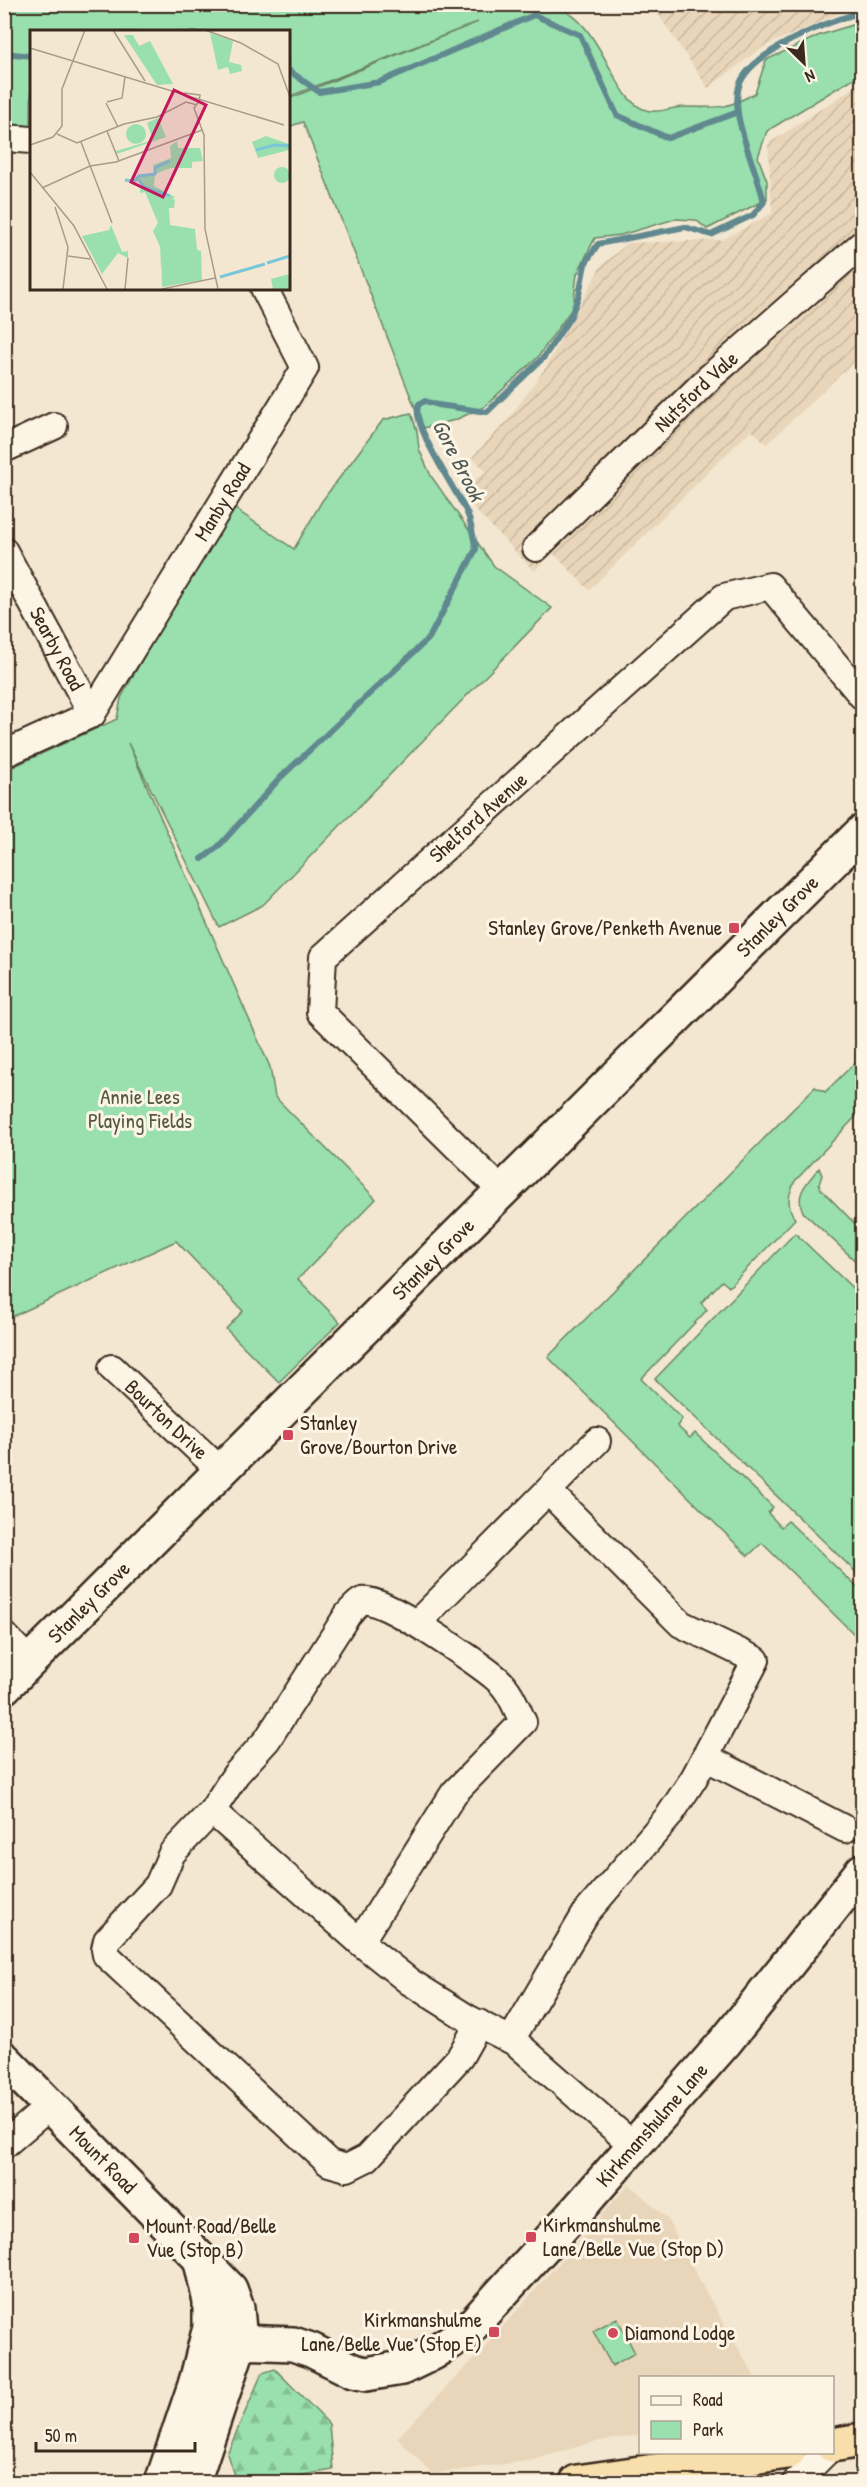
<svg xmlns="http://www.w3.org/2000/svg" width="867" height="2487" viewBox="0 0 867 2487" font-family="'Patrick Hand',sans-serif">
<defs>
<pattern id="industrial-furrows" width="10" height="10" patternUnits="userSpaceOnUse" patternTransform="scale(1.5)"><rect width="10" height="10" fill="#e9d6ba"/><path d="M-1 1l2-2M0 10L10 0M9 11l2-2" fill="none" stroke="#c9b89f"/></pattern>
<pattern id="forest-firs" width="22" height="20" patternUnits="userSpaceOnUse" patternTransform="scale(1.5)"><rect width="22" height="20" fill="#99e0ae"/><path d="M5 1l3.5 6h-7zM16 11l3.5 6h-7z" fill="#85c095"/></pattern>
</defs>
<rect width="100%" height="100%" fill="#f3e7d1"/>
<filter id="ink" filterUnits="userSpaceOnUse"><feTurbulence type="fractalNoise" baseFrequency=".0167" numOctaves="2"/><feDisplacementMap in="SourceGraphic" scale="12" xChannelSelector="R" yChannelSelector="G"/><feConvolveMatrix kernelMatrix="1 2 1 2 8 2 1 2 1" color-interpolation-filters="sRGB"/></filter>
<g filter="url(#ink)">
<path fill="#e9d6ba" d="M 629,2184 L 667,2218 L 703,2287 L 755,2377 L 640,2378 L 640,2435 L 593,2442 L 533,2460 L 433,2474 L 397,2438 L 473,2360 Z"/>
<path fill="url(#industrial-furrows)" d="M 862,4 L 862,7 L 843,12 L 763,47 L 708,88 L 652,5 Z
M 862,82 L 862,354 L 767,444 L 751,430 L 589,590 L 553,553 L 534,571 L 459,493 L 486,471 L 472,457 L 508,420 L 546,367 L 601,266 L 628,243 L 722,240 L 772,213 L 768,144 Z"/>
<path fill="#99e0ae" stroke="#6a8566" stroke-width="1.5" d="M 4,5 L 520,5 L 509,10 C 522,7 538,2 551,5 C 585,13 600,51 616,79 C 623,91 630,103 643,109 C 657,115 670,107 684,107 C 718,107 723,111 755,93 L 766,60 L 820,35 L 862,22 L 862,73 L 767,131 L 758,157 L 767,181 L 767,199 L 707,229 L 696,220 L 675,219 L 621,235 L 595,238 L 577,274 L 573,307 L 538,357 L 484,407 L 455,420 L 423,428 L 303,122 L 288,127 L 288,99 L 478,22 L 288,97 L 288,32 L 32,32 L 31,126 L 5,124 Z
M 411,413 L 417,431 L 419,449 L 431,476 L 494,566 L 552,608 L 263,905 L 219,927 L 128,743 L 270,1067 L 275,1097 L 376,1199 L 298,1279 L 340,1322 L 279,1382 L 226,1329 L 243,1311 L 176,1241 L 5,1320 L 4,771 L 117,719 L 121,698 L 228,504 L 294,549 L 322,501 L 383,420 Z
M 862,1056 L 862,1110 L 795,1181 C 788,1195 786,1205 795,1219 L 729,1287 L 722,1281 L 701,1303 L 707,1310 L 641,1379 L 682,1419 L 677,1426 L 690,1438 L 695,1433 L 773,1507 L 768,1513 L 781,1527 L 788,1521 L 862,1592 L 860,1602 L 862,1604 L 862,1642 L 762,1543 L 748,1556 L 548,1357 L 815,1087 L 825,1092 Z
M 819,1168 L 822,1175 L 819,1184 L 821,1189 L 862,1231 L 862,1267 L 803,1212 C 794,1193 808,1182 819,1168 Z
M 795,1233 L 862,1297 L 862,1578 L 655,1379 Z
M 617,2318 L 635,2353 L 612,2366 L 593,2331 Z"/>
<path fill="url(#forest-firs)" stroke="#6a8566" stroke-width="1.5" d="M 275,2369 L 329,2424 L 333,2470 L 262,2482 L 244,2482 L 234,2475 L 227,2454 L 262,2373 Z"/>
<g fill="none" stroke-linecap="round" stroke-linejoin="round">
<path stroke="#61888f" stroke-width="6" d="M 4,53 L 32,56
M 288,70 L 319,92 L 380,82 L 534,15 L 580,35 L 617,115 L 668,138 L 738,112
M 202,859 L 218,847 L 281,777 L 429,638 L 476,549 C 473,538 472,524 467,513 C 458,493 408,421 419,404 L 425,401 L 438,405 L 487,412 L 544,357 L 571,316 L 579,295 L 585,264 L 598,244 L 685,227 L 711,235 L 753,215 L 764,202 C 757,172 743,144 738,114 C 737,106 737,93 739,86 C 750,51 830,21 862,12"/>
<defs>
<g id="street">
<path d="M 4,138 L 32,140"/>
<path d="M 4,449 L 54,426"/>
<path id="s1" d="M 536,548 L 710,377 L 862,244"/>
<path id="s2" d="M 4,551 L 92,714"/>
<path id="s3" d="M 92,714 L 305,368 L 264,288"/>
<path d="M 4,754 L 92,714"/>
<path id="s4" d="M 502,1191 L 320,1012 L 323,957 L 724,597 L 770,586 L 862,696"/>
<path id="s5" d="M 112,1368 L 221,1471"/>
<path d="M 417,1623 L 597,1441"/>
<path d="M 4,1635 L 30,1662"/>
<path d="M 705,1757 L 845,1829"/>
<path d="M 212,1811 L 360,1942 L 410,1982 L 469,2019 L 515,2042 L 634,2146"/>
<path d="M 360,1942 L 454,1793 L 523,1722 C 516,1707 510,1690 497,1679 C 480,1664 379,1594 362,1601 C 357,1603 352,1610 348,1614 L 267,1740 L 236,1774 L 212,1811 L 172,1853 L 158,1885 L 107,1940 L 105,1949 L 106,1955 L 329,2163 L 347,2168 L 367,2158 L 460,2057 L 479,2023"/>
<path d="M 511,2040 L 586,1913 L 669,1816 L 694,1778 L 756,1660 L 681,1624 L 548,1491"/>
<path d="M 4,2145 L 51,2105"/>
<path d="M 737,2482 L 745,2460"/>
<path d="M 796,2482 L 826,2452"/>
</g>
<g id="secondary">
<path id="s6" d="M 4,1687 L 862,832"/>
<path id="s7" d="M 4,2059 L 230,2289 L 237,2308 L 240,2342 L 193,2482"/>
<path id="s8" d="M 196,2382 L 226,2346 L 240,2342 L 293,2344 L 311,2350 L 353,2371 L 366,2374 L 402,2368 L 433,2353 L 467,2331 L 579,2208 L 726,2041 L 862,1871"/>
<path d="M 162,2482 L 196,2382 L 210,2327 L 210,2301 L 201,2262"/>
</g>
<path id="highway" d="M 832,2445 L 862,2440
M 577,2482 L 788,2452"/>
</defs>
<use href="#street" stroke="#3b2a1e" stroke-width="30"/>
<use href="#secondary" stroke="#3b2a1e" stroke-width="38"/>
<use href="#highway" stroke="#3b2a1e" stroke-width="38"/>
<use href="#street" stroke="#fcf5e5" stroke-width="26"/>
<use href="#secondary" stroke="#fcf5e5" stroke-width="33"/>
<use href="#highway" stroke="#f8deab" stroke-width="33"/>
</g>
</g>
<g fill="#d1495b" stroke="#fcf5e5" stroke-width="2">
<rect x="728" y="922" width="12" height="12" rx="3"/>
<rect x="282" y="1429" width="12" height="12" rx="3"/>
<rect x="525" y="2231" width="12" height="12" rx="3"/>
<rect x="128" y="2232" width="12" height="12" rx="3"/>
<rect x="488" y="2326" width="12" height="12" rx="3"/>
<circle cx="613" cy="2333" r="6"/>
</g>
<g text-anchor="middle" stroke-width="6" stroke-linejoin="round" paint-order="stroke">
<g font-size="21" fill="#3b2a1e" stroke="#fcf5e5">
<text dy="7" stroke="none"><textPath href="#s1" startOffset="224">Nutsford Vale</textPath></text>
<text dy="7" stroke="none"><textPath href="#s3" startOffset="249">Manby Road</textPath></text>
<text dy="7" stroke="none"><textPath href="#s2" startOffset="111">Searby Road</textPath></text>
<text dy="7" stroke="none"><textPath href="#s4" startOffset="519">Shelford Avenue</textPath></text>
<text dy="7" stroke="none"><textPath href="#s6" startOffset="1092">Stanley Grove</textPath></text>
<text dy="7" stroke="none"><textPath href="#s6" startOffset="606">Stanley Grove</textPath></text>
<text dy="7" stroke="none"><textPath href="#s5" startOffset="75">Bourton Drive</textPath></text>
<text dy="7" stroke="none"><textPath href="#s6" startOffset="120">Stanley Grove</textPath></text>
<text dy="7" stroke="none"><textPath href="#s8" startOffset="582">Kirkmanshulme Lane</textPath></text>
<text dy="7" stroke="none"><textPath href="#s7" startOffset="141">Mount Road</textPath></text>
</g>
<g font-size="21" fill="#3b2a1e" stroke="#fcf5e5" text-anchor="start">
<text x="722" y="935" text-anchor="end">Stanley Grove/Penketh Avenue</text>
<text x="300" y="1430">Stanley<tspan x="300" dy="24">Grove/Bourton Drive</tspan></text>
<text x="543" y="2232">Kirkmanshulme<tspan x="543" dy="24">Lane/Belle Vue (Stop D)</tspan></text>
<text x="146" y="2233">Mount Road/Belle<tspan x="146" dy="24">Vue (Stop B)</tspan></text>
<text x="482" y="2327" text-anchor="end">Kirkmanshulme<tspan x="482" dy="24">Lane/Belle Vue (Stop E)</tspan></text>
<text x="625" y="2340">Diamond Lodge</text>
</g>
<g font-size="21" fill="#525842" stroke="#fcf5e5">
<text x="140" y="1104">Annie Lees<tspan x="140" dy="24">Playing Fields</tspan></text>
</g>
<g font-size="22" font-style="italic" fill="#4e5956" stroke="#fcf5e5">
<text transform="translate(459 460) rotate(63)" y="8">Gore Brook</text>
</g>
</g>
<g transform="translate(30 30)">
<rect width="260" height="260" fill="#f3e7d1"/>
<path d="M 180,3 L 203,11 L 199,32 L 211,35 L 212,41 L 200,44 L 198,37 L 188,40 ZM 94,5 L 103,5 L 109,16 L 120,11 L 143,54 L 127,55 ZM 128,88 L 136,107 L 87,124 L 86,121 L 123,110 L 117,93 ZM96 104a10 10 0 1 1 20 0a10 10 0 1 1-20 0ZM 236,106 L 259,114 L 259,120 L 228,128 L 222,112 ZM 147,111 L 148,118 L 170,118 L 173,131 L 162,132 L 162,138 L 141,138 L 125,144 L 124,156 L 145,167 L 142,170 L 145,169 L 144,178 L 139,178 L 140,195 L 165,199 L 167,220 L 171,221 L 172,250 L 132,257 L 131,219 L 123,201 L 128,193 L 115,162 L 110,163 L 111,152 L 99,150 L 125,143 L 123,135 L 141,128 L 140,116 ZM244 145a8 8 0 1 1 16 0a8 8 0 1 1-16 0ZM 81,195 L 92,222 L 98,221 L 98,228 L 88,223 L 72,244 L 52,206 L 79,200 ZM 259,244 L 259,259 L 243,259 L 241,249 Z" fill="#99e0ae"/>
<path d="M 140,195 L 148,198 L 146,204 L 152,210 L 161,203 L 166,231 L 153,233 L 155,244 L 136,249 L 136,239 L 131,237 L 130,214 L 139,213 L 141,232 L 147,219 L 142,215 L 144,202 Z" fill="#99e0ae"/>
<path fill="none" stroke="#7bc7da" stroke-width="3" d="M 226,120 L 245,115 L 260,116M 95,150 L 105,151 L 109,146 L 125,144 L 125,138 L 140,131M 109,150 L 114,157 L 140,166M 237,233 L 260,226M 190,247 L 235,234"/>
<path fill="none" stroke="#a99b89" stroke-width="1.5" d="M 83,0 L 115,51M 175,0 L 211,13 L 248,34 L 260,67M 0,18 L 254,95M 154,63 L 170,65 L 169,72M 170,70 L 164,78 L 174,105 L 175,199 L 188,259M 77,72 L 92,68 L 95,47M 76,73 L 88,97M 77,101 L 89,131M 27,104 L 47,113 L 94,94 L 127,87 L 156,72 L 167,75M 51,112 L 82,193M 0,115 L 23,107 L 32,96 L 32,59 L 55,0M 0,142 L 44,196 L 77,259M 12,158 L 60,136 L 86,132 L 172,100M 25,177 L 38,217 L 33,259M 38,226 L 60,229M 95,259 L 98,228M 132,259 L 185,248"/>
<path fill="#c2185b" fill-opacity="0.15" stroke="#c2185b" stroke-width="3" d="M 144,60 L 176,75 L 133,167 L 101,152 Z"/>
<rect width="260" height="260" fill="none" stroke="#3b2a1e" stroke-width="3"/>
</g>
<rect width="867" height="2487" fill="none" stroke="#fcf5e5" stroke-width="24"/>
<rect x="12" y="12" width="843" height="2463" fill="none" stroke="#3b2a1e" stroke-width="2" filter="url(#ink)"/>
<rect x="639" y="2376" width="195" height="78" fill="#fcf5e5" stroke="#afa495" stroke-width="1.5"/>
<rect x="651" y="2396" width="30" height="9" fill="#fcf5e5" stroke="#afa495" stroke-width="1.5"/>
<text x="693" y="2406" font-size="18" fill="#3b2a1e">Road</text>
<rect x="651" y="2421" width="30" height="18" fill="#99e0ae" stroke="#afa495" stroke-width="1.5"/>
<text x="693" y="2436" font-size="18" fill="#3b2a1e">Park</text>
<g transform="translate(804 63) rotate(155)" stroke="#fcf5e5" stroke-width="4.5" paint-order="stroke">
<path d="M0-4.5L10 22L0 15L-10 22Z" fill="#3b2a1e"/>
<text y="-9" font-size="16" font-weight="bold" text-anchor="middle" fill="#3b2a1e">N</text>
</g>
<path d="M36 2442v9h159v-9" fill="none" stroke="#3b2a1e" stroke-width="3"/>
<text x="45" y="2442" font-size="18" fill="#3b2a1e" stroke="#fcf5e5" stroke-width="4.5" paint-order="stroke">50 m</text>
</svg>
